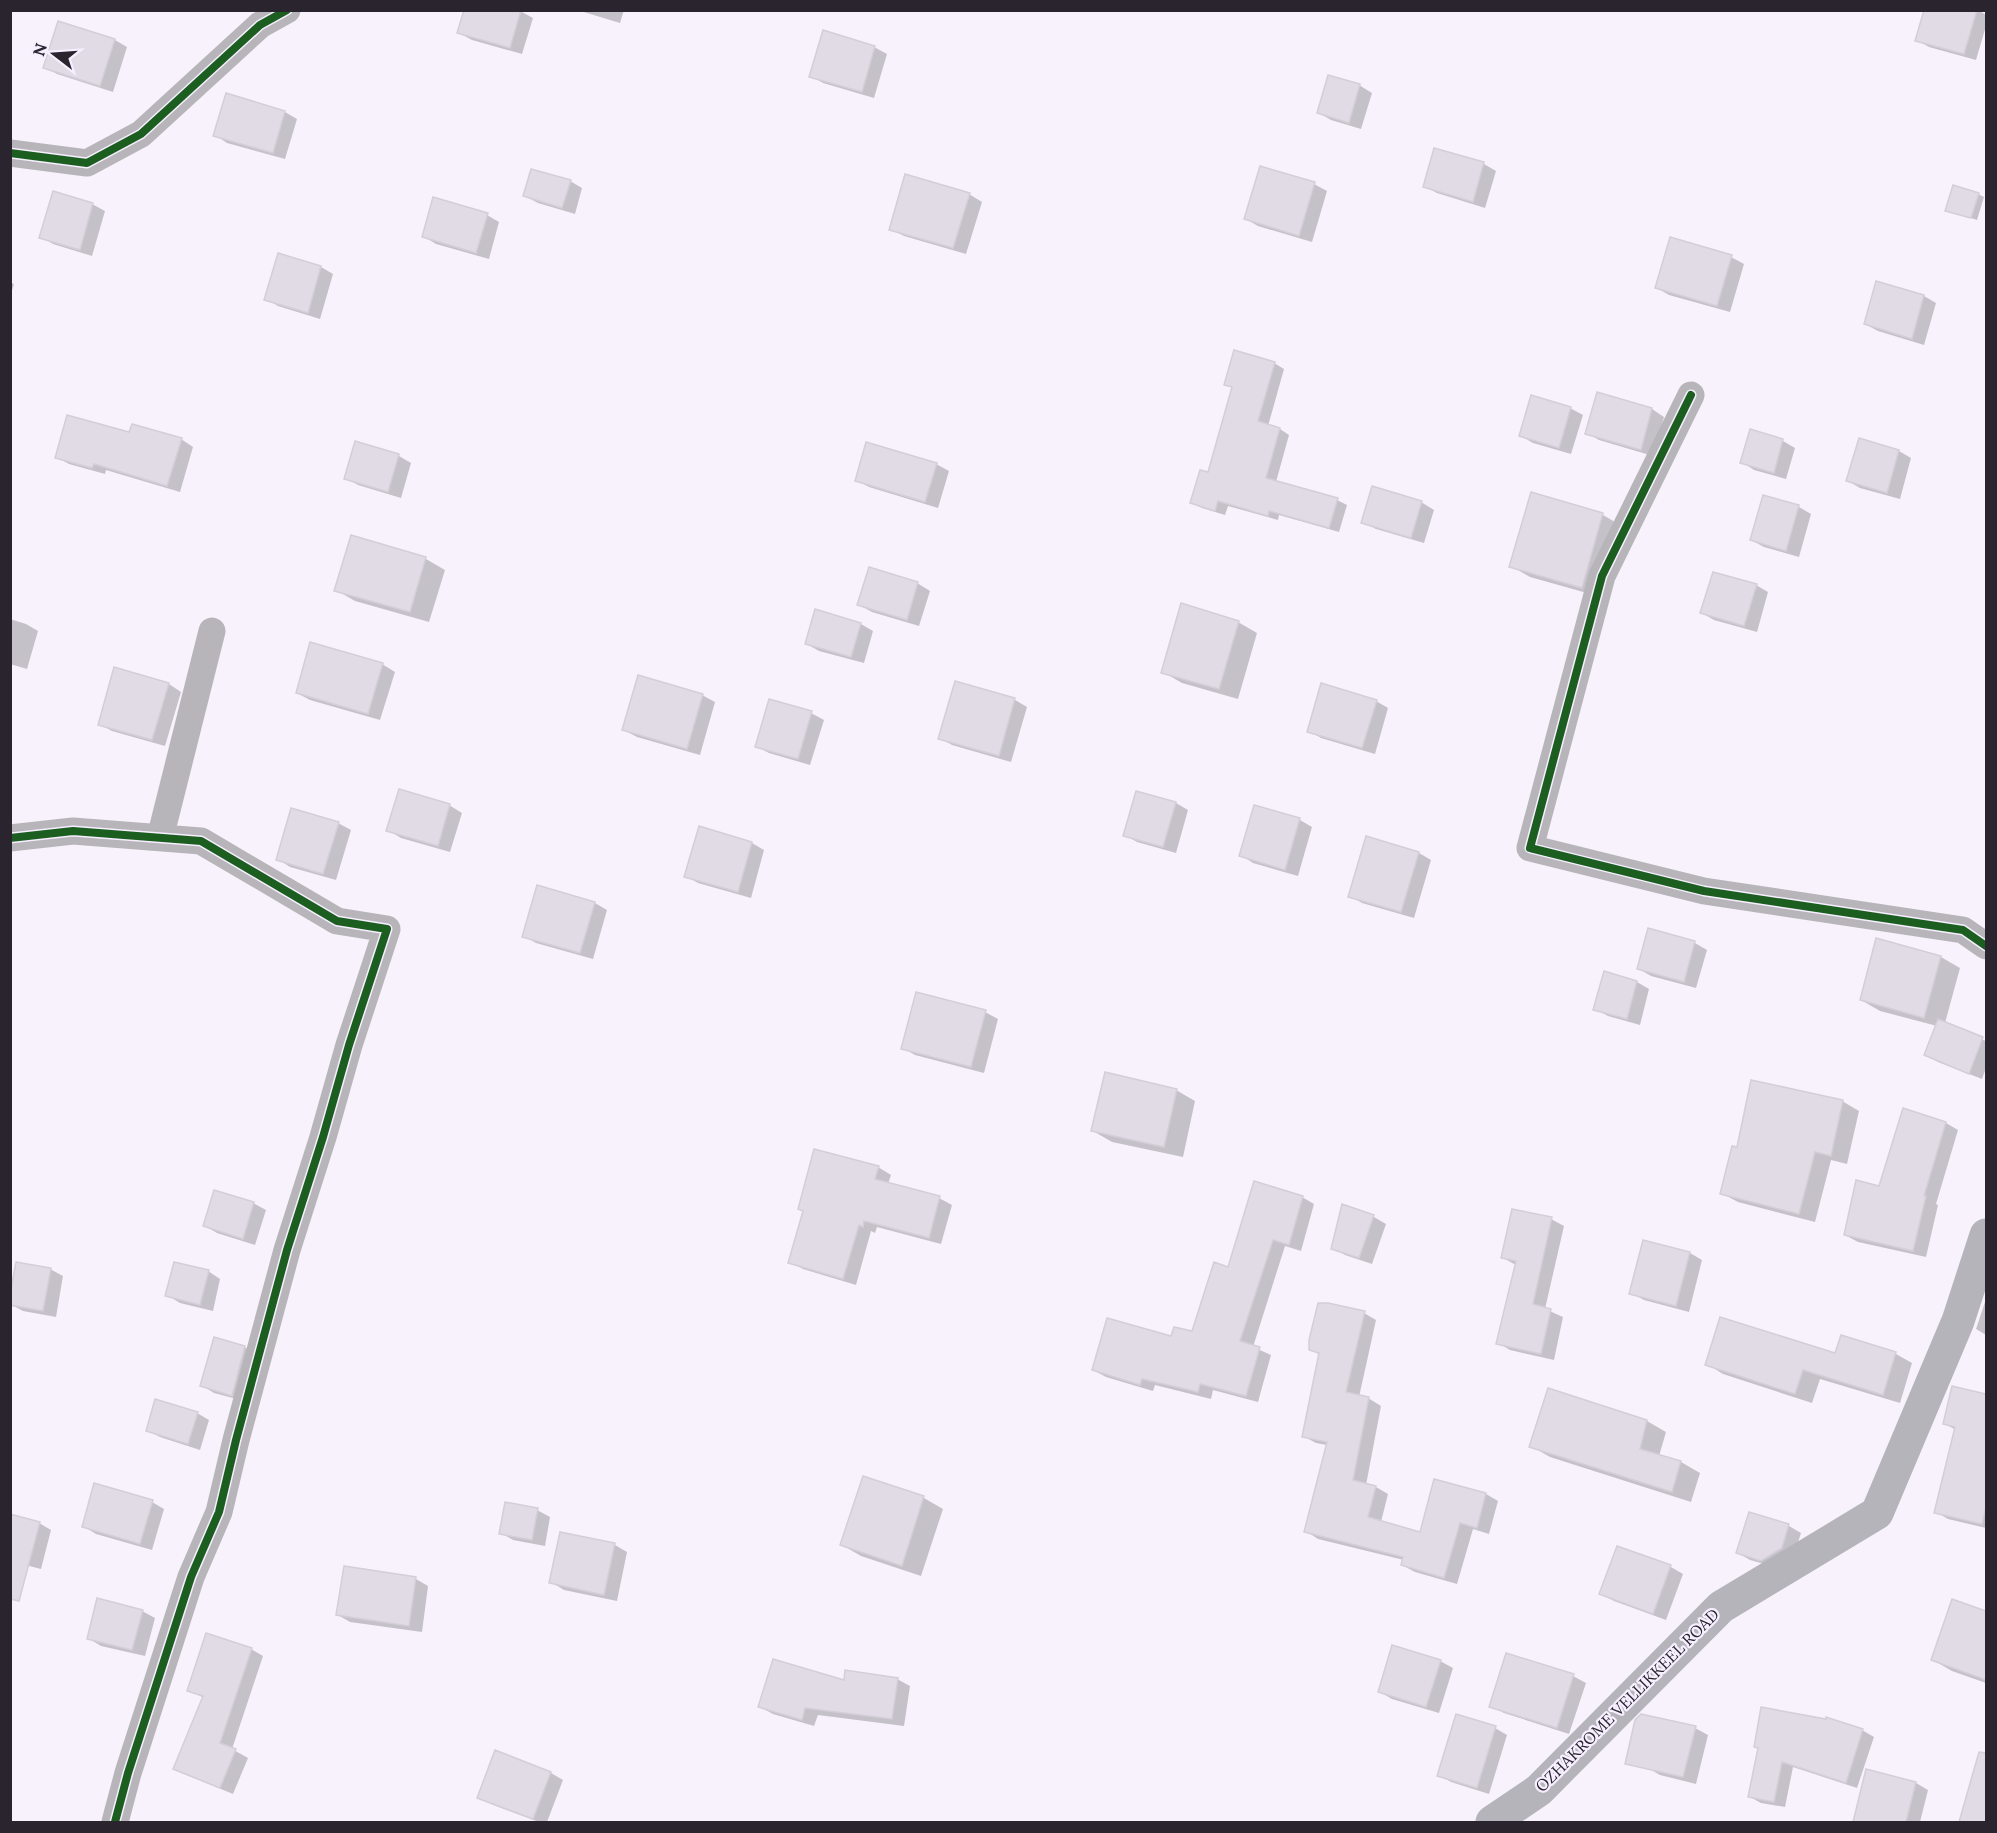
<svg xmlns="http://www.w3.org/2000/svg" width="1997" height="1833" viewBox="0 0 1997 1833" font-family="Lora,serif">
<rect width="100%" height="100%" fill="#f7f2fc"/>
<path fill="#0003" d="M 577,10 L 624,10 L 620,23 Z
M 1925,10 L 1978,10 L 1986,15 L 1986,26 L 1976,60 L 1929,47 L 1917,40 Z
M 520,11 L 533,18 L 522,54 L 472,40 L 459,33 Z
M 59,23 L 115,40 L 127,47 L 113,92 L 57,74 L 45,67 Z
M 874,47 L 887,54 L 874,98 L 823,83 L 811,76 Z
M 1359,85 L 1372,93 L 1361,129 L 1331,120 L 1319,113 Z
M 227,95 L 285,112 L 297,119 L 285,159 L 227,143 L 215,135 Z
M 1435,149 L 1484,164 L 1496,171 L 1485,208 L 1437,193 L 1424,186 Z
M 570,181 L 582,188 L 575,214 L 538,203 L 525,196 Z
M 1314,184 L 1327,191 L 1312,242 L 1258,226 L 1246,219 Z
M 969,194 L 982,202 L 966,254 L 904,236 L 891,229 Z
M 1978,194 L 1984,197 L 1977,220 L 1947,210 Z
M 92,204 L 105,211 L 92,256 L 53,244 L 41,237 Z
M 487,215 L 499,222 L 489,259 L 436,244 L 423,236 Z
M 1671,239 L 1731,257 L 1744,264 L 1730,312 L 1669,295 L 1657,288 Z
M 279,255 L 321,267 L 333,274 L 320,319 L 278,306 L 266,299 Z
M 10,282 L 14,284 L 10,297 Z
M 1924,296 L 1936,303 L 1924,345 L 1878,331 L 1865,324 Z
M 1274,363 L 1284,369 L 1268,426 L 1280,429 L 1289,435 L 1276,482 L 1337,500 L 1347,505 L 1339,532 L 1279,515 L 1278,520 L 1228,506 L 1225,515 L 1202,508 L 1192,503 L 1209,474 L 1234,389 L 1226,384 Z
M 1598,394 L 1652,409 L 1664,417 L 1653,456 L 1599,440 L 1587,433 Z
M 1570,408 L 1583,415 L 1571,454 L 1533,443 L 1521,436 Z
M 1751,431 L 1783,441 L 1795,448 L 1786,479 L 1754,470 L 1742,462 Z
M 181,439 L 193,447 L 180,492 L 106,470 L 105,474 L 69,464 L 56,457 Z
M 356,443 L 399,456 L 411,463 L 401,498 L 358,485 L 346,478 Z
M 1899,451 L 1911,458 L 1900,499 L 1860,488 L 1848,481 Z
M 936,464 L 949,471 L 938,508 L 869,487 L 856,480 Z
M 1532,494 L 1603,515 L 1622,526 L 1601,597 L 1530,577 L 1511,566 Z
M 1764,497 L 1799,507 L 1811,514 L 1799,557 L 1764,547 L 1751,540 Z
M 1421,502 L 1434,510 L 1424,543 L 1376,529 L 1363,522 Z
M 352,537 L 426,559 L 445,570 L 429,622 L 355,601 L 336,590 Z
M 917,583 L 930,591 L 919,626 L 872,612 L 859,605 Z
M 1756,585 L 1768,592 L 1757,632 L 1714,620 L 1702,613 Z
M 10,619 L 26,624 L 38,631 L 27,669 L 10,664 Z
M 1238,622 L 1257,633 L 1238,699 L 1182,683 L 1163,672 Z
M 861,624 L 873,631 L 864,663 L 819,651 L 807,644 Z
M 382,664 L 395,672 L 380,720 L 310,700 L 297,693 Z
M 115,669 L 169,684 L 181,692 L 165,746 L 112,731 L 99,724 Z
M 956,683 L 1015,700 L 1027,707 L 1011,762 L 952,745 L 940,738 Z
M 702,695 L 715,702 L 700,755 L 637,737 L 624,730 Z
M 1376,701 L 1388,708 L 1375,754 L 1321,738 L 1309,731 Z
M 811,713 L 824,720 L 810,765 L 769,753 L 756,746 Z
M 1176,803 L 1188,810 L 1176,853 L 1137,842 L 1125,835 Z
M 449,805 L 462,813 L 450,852 L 401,838 L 388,830 Z
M 1255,806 L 1300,820 L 1312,827 L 1298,876 L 1253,863 L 1241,855 Z
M 338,823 L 351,830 L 336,880 L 290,867 L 278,859 Z
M 1367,838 L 1419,853 L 1431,860 L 1414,918 L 1362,903 L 1350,896 Z
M 752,843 L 764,850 L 751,898 L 698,883 L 686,876 Z
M 595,903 L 607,910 L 593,959 L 536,943 L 524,936 Z
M 1649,930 L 1695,943 L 1707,950 L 1696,988 L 1651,976 L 1639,969 Z
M 1877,940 L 1941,957 L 1960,968 L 1945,1023 L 1986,1041 L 1986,1068 L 1982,1079 L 1938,1062 L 1926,1054 L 1937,1026 L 1880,1011 L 1861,1000 Z
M 1605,973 L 1637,982 L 1649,989 L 1640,1025 L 1608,1016 L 1595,1009 Z
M 985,1012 L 998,1019 L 984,1073 L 915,1055 L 903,1048 Z
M 1176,1090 L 1195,1101 L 1183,1157 L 1112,1142 L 1093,1131 Z
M 1842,1101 L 1859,1111 L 1847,1164 L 1831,1160 L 1815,1222 L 1738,1202 L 1721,1193 L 1738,1149 Z
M 1904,1110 L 1946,1123 L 1958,1130 L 1936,1204 L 1938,1205 L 1926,1257 L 1858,1242 L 1845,1235 L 1880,1188 Z
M 878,1167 L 891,1175 L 888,1184 L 939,1198 L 952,1205 L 941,1244 L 877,1227 L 875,1233 L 871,1231 L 856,1285 L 803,1269 L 790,1262 Z
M 1302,1197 L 1314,1204 L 1301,1251 L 1285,1246 L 1253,1347 L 1271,1355 L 1258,1402 L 1213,1390 L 1211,1399 L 1155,1385 L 1153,1391 L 1106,1377 L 1093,1370 L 1173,1338 L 1193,1333 L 1229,1269 Z
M 253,1203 L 266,1210 L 255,1245 L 217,1233 L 205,1226 Z
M 1343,1206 L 1374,1217 L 1386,1224 L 1372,1264 L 1345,1255 L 1333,1248 Z
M 1551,1219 L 1564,1226 L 1545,1309 L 1563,1317 L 1554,1360 L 1510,1350 L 1498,1343 L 1516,1265 L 1503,1258 Z
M 1690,1253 L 1702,1260 L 1689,1312 L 1644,1300 L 1631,1293 Z
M 50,1269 L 63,1276 L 56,1317 L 23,1311 L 10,1304 Z
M 208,1271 L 220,1279 L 213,1311 L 180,1303 L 167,1295 Z
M 1986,1299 L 1986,1335 L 1976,1329 Z
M 1364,1313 L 1376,1320 L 1359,1397 L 1368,1398 L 1381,1406 L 1366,1485 L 1376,1487 L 1388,1494 L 1381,1522 L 1421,1534 L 1486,1494 L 1498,1501 L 1489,1534 L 1473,1529 L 1457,1584 L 1415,1572 L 1402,1565 L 1404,1560 L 1318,1539 L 1306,1531 L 1327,1445 L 1316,1443 L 1303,1436 L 1320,1355 L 1310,1349 Z
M 1842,1337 L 1896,1354 L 1912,1363 L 1900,1403 L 1820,1379 L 1812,1403 L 1723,1374 L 1707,1364 L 1836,1355 Z
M 244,1347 L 257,1354 L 244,1401 L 214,1393 L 201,1385 Z
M 1954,1388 L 1986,1396 L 1986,1455 L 1982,1475 L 1985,1475 L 1986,1468 L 1986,1528 L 1948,1519 L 1936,1512 L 1956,1430 L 1945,1424 Z
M 197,1413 L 209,1420 L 200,1450 L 160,1437 L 147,1430 Z
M 1647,1421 L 1666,1432 L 1659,1456 L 1681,1462 L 1700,1473 L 1691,1502 L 1550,1457 L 1531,1446 Z
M 864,1478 L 924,1498 L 943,1509 L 921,1576 L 861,1556 L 842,1545 Z
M 152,1502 L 164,1509 L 152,1550 L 96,1534 L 83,1526 Z
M 537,1510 L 550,1517 L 545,1546 L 513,1540 L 501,1533 Z
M 1750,1514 L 1789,1526 L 1801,1533 L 1794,1555 L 1775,1567 L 1750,1560 L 1738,1553 Z
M 39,1523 L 51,1530 L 41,1569 L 10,1561 Z
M 562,1533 L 615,1545 L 627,1552 L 617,1601 L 564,1590 L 551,1582 Z
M 1618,1548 L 1671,1567 L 1683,1574 L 1666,1620 L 1614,1601 L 1601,1594 Z
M 345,1568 L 416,1579 L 428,1586 L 422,1632 L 350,1622 L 338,1615 Z
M 1953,1601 L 1986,1613 L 1986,1683 L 1952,1671 L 1933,1660 Z
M 142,1611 L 155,1618 L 145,1656 L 101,1646 L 88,1638 Z
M 251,1649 L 263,1656 L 232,1749 L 248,1758 L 233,1794 L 187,1775 L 175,1768 L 204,1698 L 189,1690 Z
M 1440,1661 L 1453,1668 L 1439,1713 L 1392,1699 L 1380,1692 Z
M 1573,1676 L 1586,1683 L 1569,1734 L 1504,1713 L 1491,1706 Z
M 897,1679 L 910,1686 L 904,1726 L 818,1715 L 814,1726 L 773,1714 L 760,1707 L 845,1682 Z
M 1495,1728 L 1507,1735 L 1489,1794 L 1451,1782 L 1439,1775 Z
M 1695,1728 L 1708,1735 L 1696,1784 L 1660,1775 L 1648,1768 Z
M 1862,1730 L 1874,1737 L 1857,1788 L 1793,1767 L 1785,1807 L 1761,1803 L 1750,1797 L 1759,1749 Z
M 496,1752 L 551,1773 L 563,1780 L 547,1822 L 539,1822 L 491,1804 L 479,1797 Z
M 1867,1771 L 1916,1783 L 1928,1790 L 1920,1822 L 1854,1822 Z
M 1975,1773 L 1986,1777 L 1986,1822 L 1968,1822 L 1962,1819 Z"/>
<path fill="#e0dbe5" stroke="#d3ced7" stroke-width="1.5" d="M 464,10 L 521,10 L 510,48 L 457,33 Z
M 1924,10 L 1977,10 L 1964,54 L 1915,41 Z
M 58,21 L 115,39 L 100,86 L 43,68 Z
M 823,30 L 875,46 L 862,92 L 809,77 Z
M 1328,75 L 1360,84 L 1349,123 L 1317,113 Z
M 226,93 L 285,111 L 273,153 L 213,136 Z
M 1434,148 L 1484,162 L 1473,202 L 1423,187 Z
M 1260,166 L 1315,182 L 1299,236 L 1244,219 Z
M 531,169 L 571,180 L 562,208 L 523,196 Z
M 905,174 L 970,193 L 953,248 L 889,230 Z
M 1953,185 L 1979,193 L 1971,218 L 1945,211 Z
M 53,191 L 93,203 L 80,250 L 39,238 Z
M 433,197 L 488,213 L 476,253 L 422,237 Z
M 1670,237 L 1732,255 L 1717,306 L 1655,288 Z
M 278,253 L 321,266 L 308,313 L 264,300 Z
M 1876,281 L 1924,295 L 1912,339 L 1864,324 Z
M 1234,350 L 1275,362 L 1258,421 L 1280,428 L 1266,478 L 1338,498 L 1329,528 L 1269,511 L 1268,516 L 1218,501 L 1215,511 L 1190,503 L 1200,470 L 1208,472 L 1232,387 L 1224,385 Z
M 1597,392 L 1652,408 L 1641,450 L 1585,434 Z
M 1531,395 L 1571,407 L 1559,448 L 1519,436 Z
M 67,415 L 129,432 L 132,424 L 182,438 L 167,486 L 94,464 L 92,468 L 55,458 Z
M 1750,429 L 1783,439 L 1774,473 L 1740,463 Z
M 1859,438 L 1899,450 L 1887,493 L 1846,481 Z
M 355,441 L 399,454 L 388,492 L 344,479 Z
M 866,442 L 937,463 L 925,502 L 855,481 Z
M 1372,486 L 1422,501 L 1411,538 L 1361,523 Z
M 1531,492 L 1603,513 L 1582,588 L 1509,567 Z
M 1763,495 L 1799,505 L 1786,551 L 1750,540 Z
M 351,535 L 426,557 L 410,612 L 334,591 Z
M 869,567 L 918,582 L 907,620 L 857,605 Z
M 1713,572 L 1757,584 L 1744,626 L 1700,613 Z
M 1181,603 L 1239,621 L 1219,689 L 1161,673 Z
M 815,609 L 861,623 L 851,657 L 805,644 Z
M 310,642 L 383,663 L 368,714 L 296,693 Z
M 114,667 L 169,683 L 152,740 L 98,725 Z
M 638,675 L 703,694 L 687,749 L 622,730 Z
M 955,681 L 1015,698 L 999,756 L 938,739 Z
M 1321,683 L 1377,700 L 1362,748 L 1307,732 Z
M 769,699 L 812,711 L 798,759 L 755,747 Z
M 399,789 L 450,804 L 438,846 L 386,831 Z
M 1136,791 L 1176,802 L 1163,847 L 1123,836 Z
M 1254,805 L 1300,818 L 1285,870 L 1239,856 Z
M 291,808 L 339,822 L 323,874 L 276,860 Z
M 699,826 L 752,842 L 738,892 L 684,877 Z
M 1366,836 L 1419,852 L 1401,912 L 1348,897 Z
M 537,885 L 595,902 L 580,953 L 522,937 Z
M 1648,928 L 1695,941 L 1684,982 L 1637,969 Z
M 1876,938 L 1941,956 L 1924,1018 L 1860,1000 Z
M 1604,971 L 1637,981 L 1627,1019 L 1593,1010 Z
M 916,992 L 986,1010 L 971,1067 L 901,1049 Z
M 1938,1019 L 1983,1037 L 1969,1074 L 1924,1055 Z
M 1105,1072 L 1177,1089 L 1164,1147 L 1091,1131 Z
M 1751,1080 L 1843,1100 L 1831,1156 L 1815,1152 L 1799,1214 L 1720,1194 L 1732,1146 L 1737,1147 Z
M 1903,1108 L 1946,1122 L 1924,1196 L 1926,1196 L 1913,1251 L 1844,1235 L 1856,1180 L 1879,1186 Z
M 814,1149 L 879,1166 L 875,1179 L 940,1196 L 929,1238 L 864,1221 L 863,1227 L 859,1225 L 843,1279 L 788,1263 L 803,1211 L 798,1209 Z
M 1254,1181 L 1303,1196 L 1289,1245 L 1273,1240 L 1240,1341 L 1260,1347 L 1246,1396 L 1200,1384 L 1198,1392 L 1142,1379 L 1140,1385 L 1092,1370 L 1107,1318 L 1171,1336 L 1174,1327 L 1192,1331 L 1214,1262 L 1228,1267 Z
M 214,1190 L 254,1202 L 243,1239 L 203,1226 Z
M 1342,1204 L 1374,1215 L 1359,1258 L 1331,1249 Z
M 1512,1209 L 1552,1217 L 1533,1304 L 1551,1309 L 1541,1354 L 1496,1344 L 1516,1261 L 1501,1258 Z
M 1643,1240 L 1690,1252 L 1676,1306 L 1629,1294 Z
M 16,1262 L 51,1268 L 43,1311 L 10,1305 L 10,1294 Z
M 174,1262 L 209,1270 L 200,1305 L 165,1296 Z
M 1318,1303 L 1328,1303 L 1365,1311 L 1346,1392 L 1369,1397 L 1353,1480 L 1376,1486 L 1368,1517 L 1420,1532 L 1434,1479 L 1486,1493 L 1477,1528 L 1460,1523 L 1444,1578 L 1401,1565 L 1403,1557 L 1304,1532 L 1327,1442 L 1302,1437 L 1319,1353 L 1309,1350 L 1309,1340 Z
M 1720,1317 L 1835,1353 L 1841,1335 L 1896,1352 L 1883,1395 L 1803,1370 L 1795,1394 L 1705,1365 Z
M 214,1337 L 245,1346 L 232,1396 L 200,1386 Z
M 1952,1386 L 1986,1394 L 1986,1507 L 1982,1524 L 1934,1513 L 1955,1427 L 1943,1424 Z
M 1548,1388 L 1647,1420 L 1640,1449 L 1681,1461 L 1672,1492 L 1529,1447 Z
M 155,1399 L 198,1412 L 188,1444 L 146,1431 Z
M 863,1476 L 924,1496 L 902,1566 L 840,1545 Z
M 94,1483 L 153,1500 L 140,1544 L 82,1527 Z
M 505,1502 L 538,1508 L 532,1540 L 499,1534 Z
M 1749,1512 L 1789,1524 L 1782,1548 L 1761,1561 L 1736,1553 Z
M 10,1514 L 40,1522 L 19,1601 L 10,1599 Z
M 560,1532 L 615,1543 L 604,1595 L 549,1583 Z
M 1617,1546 L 1671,1565 L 1653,1614 L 1599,1594 Z
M 344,1566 L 416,1577 L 409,1626 L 336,1615 Z
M 97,1598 L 143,1610 L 132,1650 L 87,1639 Z
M 1952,1599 L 1986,1611 L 1986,1680 L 1931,1660 Z
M 206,1633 L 252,1648 L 220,1743 L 236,1749 L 220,1788 L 173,1769 L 203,1696 L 187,1691 Z
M 1392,1645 L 1441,1660 L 1426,1707 L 1378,1692 Z
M 1506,1653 L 1574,1674 L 1557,1728 L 1489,1707 Z
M 773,1659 L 844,1680 L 845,1670 L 898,1678 L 892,1719 L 805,1708 L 802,1720 L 758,1707 Z
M 1761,1707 L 1826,1719 L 1826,1717 L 1863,1729 L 1846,1783 L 1782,1762 L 1774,1802 L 1748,1797 L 1758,1748 L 1754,1747 Z
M 1456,1714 L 1496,1726 L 1477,1788 L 1437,1776 Z
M 1641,1714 L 1696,1726 L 1683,1777 L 1625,1764 L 1635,1720 Z
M 495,1750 L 551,1772 L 533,1819 L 477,1798 Z
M 1979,1752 L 1986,1753 L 1986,1822 L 1959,1822 Z
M 1866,1769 L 1916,1782 L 1906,1822 L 1853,1822 Z"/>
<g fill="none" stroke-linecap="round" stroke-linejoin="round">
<path stroke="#b7b5ba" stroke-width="27" d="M 10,153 L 87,163 L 141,134 L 260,25 L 287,10
M 1691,395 L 1602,576 L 1530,848 L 1704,891 L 1963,930 L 1986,946
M 10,838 L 73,831 L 201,841 L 337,921 L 387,929 L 349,1045 L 323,1137 L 287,1250 L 236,1440 L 219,1512 L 191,1577 L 128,1773 L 115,1822
M 160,838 L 212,631"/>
<path stroke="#b6b4bb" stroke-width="33" d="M 1492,1822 L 1539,1790 L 1721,1607 L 1877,1513 L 1958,1321 L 1986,1235"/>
<defs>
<path id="cycleway" d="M 10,153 L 87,163 L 141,134 L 260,25 L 287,10
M 1691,395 L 1602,576 L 1530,848 L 1704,891 L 1963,930 L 1986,946
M 10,838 L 73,831 L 201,841 L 337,921 L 387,929 L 349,1045 L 323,1137 L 287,1250 L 236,1440 L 219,1512 L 191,1577 L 128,1773 L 115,1822"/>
</defs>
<use href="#cycleway" stroke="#f7efff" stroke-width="11"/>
<use href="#cycleway" stroke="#1b5e20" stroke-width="8"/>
</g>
<g text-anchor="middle" stroke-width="4.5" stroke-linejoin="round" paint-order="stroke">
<g font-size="16" fill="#29242d" stroke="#f7efff">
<text transform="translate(1627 1700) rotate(-45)" y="6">OZHAKROME VELLIKKEEL ROAD</text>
</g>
</g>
<rect width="1997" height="1833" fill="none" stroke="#29242d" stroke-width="24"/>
<g transform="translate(54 54) rotate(287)" stroke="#f7efff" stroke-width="4.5" paint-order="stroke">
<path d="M0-4.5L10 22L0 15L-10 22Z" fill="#29242d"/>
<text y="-9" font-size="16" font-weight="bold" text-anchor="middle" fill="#29242d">N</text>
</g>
</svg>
